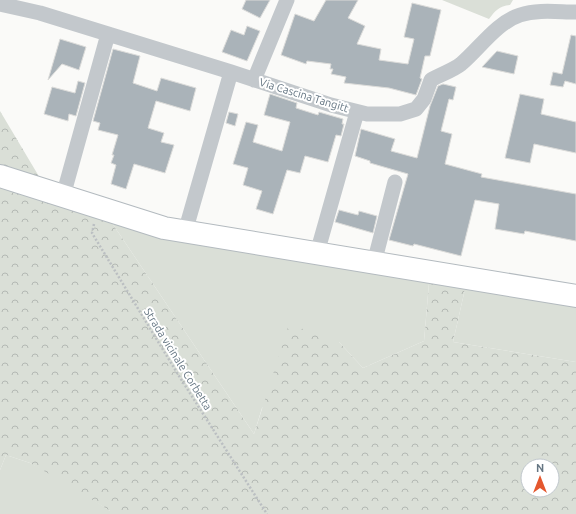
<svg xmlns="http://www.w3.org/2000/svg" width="576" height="514" viewBox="0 0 576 514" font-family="Ubuntu,sans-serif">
<defs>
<pattern id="forest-crowns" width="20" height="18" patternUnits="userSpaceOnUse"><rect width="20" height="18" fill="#dadfd7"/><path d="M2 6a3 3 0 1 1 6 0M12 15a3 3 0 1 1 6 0" fill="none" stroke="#b4b9b4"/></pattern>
</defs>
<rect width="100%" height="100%" fill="#fafaf8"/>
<path fill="#dadfd7" d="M 442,0 L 513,0 L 510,5 C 499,6 495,11 489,19 Z
M 112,223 L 322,265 L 429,283 L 424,341 L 363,368 L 339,342 L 262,408 L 254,434 Z
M 465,289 L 576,305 L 576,362 L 453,342 Z
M 6,455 C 14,458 22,460 30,463 C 58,476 85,494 110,511 L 110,514 L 0,514 L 0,470 Z"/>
<path fill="url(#forest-crowns)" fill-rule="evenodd" d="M 0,111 L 53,200 L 112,223 L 254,434 L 289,324 L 339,342 L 363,368 L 424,341 L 429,283 L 465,289 L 453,342 L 576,362 L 576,514 L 110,514 L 110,511 L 75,489 L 30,463 L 6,455 L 0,470 ZM 528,466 L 552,466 L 552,490 L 528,490 Z"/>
<path fill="#aab3b9" stroke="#dcdcda" d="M 246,0 L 270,0 L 260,18 L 242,9 Z
M 326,0 L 358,0 L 348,18 L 365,26 L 357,44 L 381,49 L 379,60 L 408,64 L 414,39 L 404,37 L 412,3 L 441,10 L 430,56 L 425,56 L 420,78 L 422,79 L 416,95 L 389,88 L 344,83 L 346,77 L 331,74 L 333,69 L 330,69 L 331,64 L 307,61 L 306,64 L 281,55 L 295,14 L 314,21 Z
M 247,26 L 260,31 L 247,61 L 222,52 L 231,30 L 244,35 Z
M 571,35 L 576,36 L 576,84 L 565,81 L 563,87 L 550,85 L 553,72 L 562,74 Z
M 60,39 L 86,47 L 79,70 L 62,64 L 48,80 Z
M 113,49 L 140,56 L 133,83 L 157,91 L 161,78 L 196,88 L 190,111 L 156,101 L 148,128 L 164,133 L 161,142 L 174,145 L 165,173 L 134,164 L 126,189 L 111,184 L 116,165 L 111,163 L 114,155 L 112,155 L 118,135 L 98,130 L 100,123 L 93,121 Z
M 497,51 L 518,56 L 514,74 L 482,67 Z
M 78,81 L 85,83 L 76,116 L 69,114 L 68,121 L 44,114 L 52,87 L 75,93 Z
M 443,84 L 456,87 L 453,100 L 449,99 L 441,131 L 452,134 L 445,164 L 482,174 L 481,177 L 576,194 L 576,241 L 525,231 L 524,234 L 495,229 L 499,204 L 475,200 L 461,256 L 414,244 L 413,246 L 389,240 L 408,174 L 370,163 L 370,161 L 355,156 L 361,129 L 395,139 L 391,151 L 417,158 L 430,106 L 438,86 Z
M 270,94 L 297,103 L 296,108 L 318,115 L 319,112 L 343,119 L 342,124 L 344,124 L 341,136 L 336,135 L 328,162 L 305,156 L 300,173 L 287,170 L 273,214 L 256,209 L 262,191 L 243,185 L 248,168 L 233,164 L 246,122 L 258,125 L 253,142 L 282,151 L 290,122 L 264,115 Z
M 520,94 L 544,99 L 541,114 L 576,122 L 576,153 L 534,144 L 530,163 L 505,158 Z
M 229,112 L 238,114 L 235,126 L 226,123 Z
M 339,210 L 358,215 L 359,211 L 377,216 L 373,233 L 335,222 Z"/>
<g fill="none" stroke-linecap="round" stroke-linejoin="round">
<defs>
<path id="secondary" d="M 0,176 L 164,228 L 576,296"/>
</defs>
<use href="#secondary" stroke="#b3babf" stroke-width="24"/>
<path stroke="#bbbfc2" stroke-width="2.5" stroke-dasharray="2 2" stroke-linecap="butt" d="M 94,224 L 92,233 L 179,376 L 267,514"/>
<path stroke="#c3c8cc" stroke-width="15" d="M 0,4 L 40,13 L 231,72 L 331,105 L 367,114 L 400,114 L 416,109 L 424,99 L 431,80 C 441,74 452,71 461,64 C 480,48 496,23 520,15 C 538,9 558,12 576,12
M 254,80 L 287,0
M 63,196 L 108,34
M 185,232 L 231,72
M 317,253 L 357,112
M 374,263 L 395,182"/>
<use href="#secondary" stroke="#fff" stroke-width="22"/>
</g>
<g text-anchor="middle" stroke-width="4" stroke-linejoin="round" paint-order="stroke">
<g font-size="11" fill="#657683" stroke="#fff">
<text transform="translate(304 95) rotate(17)" y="4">Via Cascina Tangitt</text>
<text transform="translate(178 359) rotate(58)" y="4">Strada vicinale Corbetta</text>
</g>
</g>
<g transform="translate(540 478)"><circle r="19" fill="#ffffff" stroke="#c1c8cd"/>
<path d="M0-3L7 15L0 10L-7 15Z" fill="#e4572e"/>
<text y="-6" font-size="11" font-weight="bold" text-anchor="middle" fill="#657683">N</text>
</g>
</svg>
